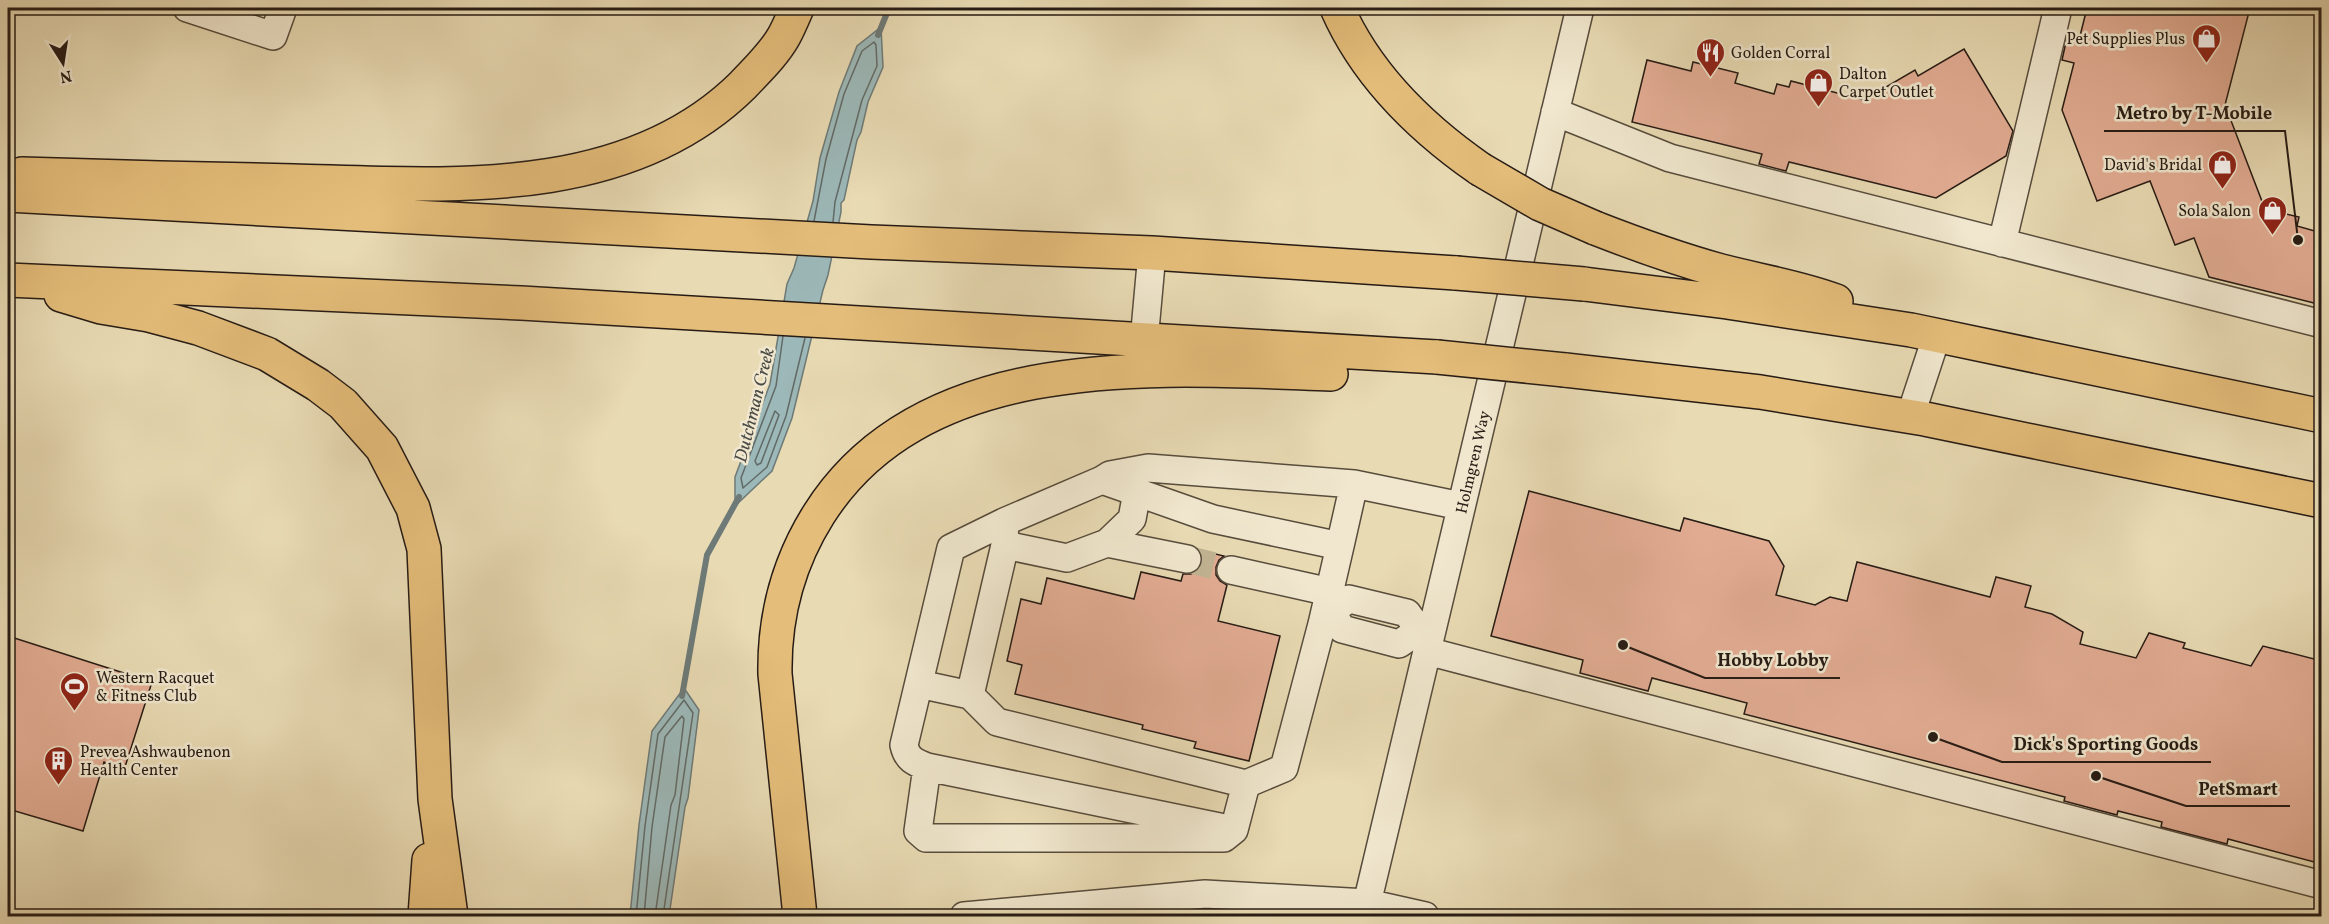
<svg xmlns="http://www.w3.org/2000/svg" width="2329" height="924" viewBox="0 0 2329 924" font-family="Vollkorn,serif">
<rect width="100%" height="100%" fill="#e8dab3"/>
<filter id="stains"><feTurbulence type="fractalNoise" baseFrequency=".00333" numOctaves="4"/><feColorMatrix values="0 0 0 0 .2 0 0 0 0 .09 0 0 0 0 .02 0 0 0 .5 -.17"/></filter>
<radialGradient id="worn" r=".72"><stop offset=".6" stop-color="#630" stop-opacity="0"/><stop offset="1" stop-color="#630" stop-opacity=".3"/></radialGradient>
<path fill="#9cb8b8" stroke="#6d7a77" stroke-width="1.5" d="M 881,27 L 883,67 L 868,102 L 861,132 L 857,140 L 844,200 L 841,203 L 841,212 L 828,275 L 823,290 L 792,418 L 772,471 L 735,506 L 735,477 L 770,384 L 787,284 L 794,268 L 813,201 L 820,158 L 839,92 L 857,46 Z
M 684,688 L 699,710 L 688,798 L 685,807 L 669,916 L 630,916 L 639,825 L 652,731 Z"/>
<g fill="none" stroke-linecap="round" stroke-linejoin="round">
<path stroke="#626a66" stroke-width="1.5" d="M 814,221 L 826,159 L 844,94 L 862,51 L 874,42 L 876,45 L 877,66 L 862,100 L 835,202 L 833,222
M 783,336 L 776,386 L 741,478 L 743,488 L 767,467 L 786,416 L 805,338
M 775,411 L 779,415 L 761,463 L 757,465 L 755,461 Z
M 636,916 L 645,826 L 658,734 L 684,700 L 693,713 L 663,916
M 644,916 L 652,827 L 665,737 L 682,716 L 684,719 L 675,795 L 671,805 L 655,916"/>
<path stroke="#6d7a77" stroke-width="6" d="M 878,35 L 889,8
M 682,696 L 707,555 L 739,497"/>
</g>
<path fill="#e2ac93" stroke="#271c15" stroke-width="1.5" d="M 2087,8 L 2250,8 L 2225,105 L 2265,209 L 2299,217 L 2297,226 L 2322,233 L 2322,305 L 2209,277 L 2194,238 L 2175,245 L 2150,181 L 2097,201 L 2062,110 L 2074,63 L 2062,60 L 2068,33 L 2080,36 Z
M 1964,49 L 2013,131 L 2006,156 L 1936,198 L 1789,162 L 1786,171 L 1759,164 L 1762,154 L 1632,122 L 1647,60 L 1691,71 L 1693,62 L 1738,73 L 1735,83 L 1774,94 L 1777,84 L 1789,87 L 1791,81 L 1864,100 L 1915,70 L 1918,76 Z
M 1529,491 L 1680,531 L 1684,518 L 1769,541 L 1784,566 L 1776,595 L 1815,605 L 1830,597 L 1847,601 L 1857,562 L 1990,597 L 1996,577 L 2031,586 L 2025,607 L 2052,614 L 2083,632 L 2080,644 L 2136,658 L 2149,633 L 2185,643 L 2183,648 L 2251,666 L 2263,646 L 2322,661 L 2322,864 L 2228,839 L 2227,844 L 2161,827 L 2162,822 L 2118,811 L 2117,815 L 2064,801 L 2065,797 L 1744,714 L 1747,703 L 1652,678 L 1648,691 L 1580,673 L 1583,660 L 1491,636 Z
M 1199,550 L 1224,556 L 1219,560 L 1216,567 L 1216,575 L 1220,581 L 1227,585 L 1218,621 L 1280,636 L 1249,761 L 1194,748 L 1196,742 L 1142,729 L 1143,725 L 1015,694 L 1022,665 L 1007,661 L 1021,599 L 1041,604 L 1047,578 L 1134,599 L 1141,572 L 1181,581 L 1183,574 L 1191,574 L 1199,569 L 1202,562 Z
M 8,636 L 152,682 L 124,770 L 104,762 L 83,831 L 8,809 Z"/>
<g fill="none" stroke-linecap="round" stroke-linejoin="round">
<path stroke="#c1b493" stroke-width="27" stroke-dasharray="27 14" stroke-linecap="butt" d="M 1187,559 L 1231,570"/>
<defs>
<path id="minor" d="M 187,8 L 273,36 L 283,8
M 1555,112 L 1670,158 L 2322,324
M 2002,243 L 2058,8
M 1144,341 L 1152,253
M 1910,417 L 1937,335
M 1102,480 L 1213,519 L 1340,546 L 1322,624 L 1284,768 L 1246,784 L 997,722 L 970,695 L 1005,545 L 1004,522 Z
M 1102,480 L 1110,475 L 1148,468 L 1354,484 L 1461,506
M 1107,543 L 1132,519 L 1137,492
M 1005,545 L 1067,558 L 1107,543 L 1187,559
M 1340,546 L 1354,484
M 1231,570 L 1330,592
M 1419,630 L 1399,644 L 1342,629 L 1331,611 L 1349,599 L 1407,613 L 1419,630 L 1431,634
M 1427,651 L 2322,885
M 919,684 L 970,695
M 927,767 C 914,762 907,759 904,745 L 951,548 L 1004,522
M 1234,830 L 927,767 L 918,831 L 926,838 L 1224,838 L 1234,830 L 1246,784
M 964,916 L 1205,894 L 1367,903 L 1425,916
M 1364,916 L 1580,8"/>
<path id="highway" d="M 1337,8 C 1366,74 1421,128 1480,169
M 22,174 C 113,177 203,179 294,181 C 446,185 626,201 743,85 C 757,70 774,54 784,36 C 789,27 793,17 797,8
M 8,195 L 871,242 L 1152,253 L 1456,273
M 1595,228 C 1636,244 1678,259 1721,271 C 1759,281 1799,287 1836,301
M 8,280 L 521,303 L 1437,357
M 1584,284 L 1727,302 L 1911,330 L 2322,416
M 61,295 L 101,307 L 149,315 L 198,328 L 267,354 L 318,385 L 343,404 L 382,448 L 413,508 L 424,549 L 435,799 L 451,916
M 1565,370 L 1760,392 L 1925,419 L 2322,501
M 425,916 L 429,860
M 800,916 L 775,674 C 774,616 788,563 819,514 C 924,348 1160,368 1331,374"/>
</defs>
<use href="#minor" stroke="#574c3c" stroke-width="30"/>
<use href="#highway" stroke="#271c15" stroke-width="36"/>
<use href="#minor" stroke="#f0e7ce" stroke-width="27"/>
<use href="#highway" stroke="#e4bd7a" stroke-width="33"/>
<defs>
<path id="highway-bridge" d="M 1480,169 L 1540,204 L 1595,228
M 1456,273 L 1584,284
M 1437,357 L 1565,370"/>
</defs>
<use href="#highway-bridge" stroke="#271c15" stroke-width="36" stroke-linecap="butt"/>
<use href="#highway-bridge" stroke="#e4bd7a" stroke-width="33"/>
</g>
<defs>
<symbol id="shop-pin" viewBox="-11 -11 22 30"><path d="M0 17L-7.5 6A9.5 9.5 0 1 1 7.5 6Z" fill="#8f2418" stroke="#f0e7ce"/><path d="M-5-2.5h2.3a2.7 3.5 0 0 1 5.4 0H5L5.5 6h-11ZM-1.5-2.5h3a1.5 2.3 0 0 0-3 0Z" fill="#fff"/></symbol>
<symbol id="restaurant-pin" viewBox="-11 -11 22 30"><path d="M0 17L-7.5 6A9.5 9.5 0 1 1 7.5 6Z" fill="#8f2418" stroke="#f0e7ce"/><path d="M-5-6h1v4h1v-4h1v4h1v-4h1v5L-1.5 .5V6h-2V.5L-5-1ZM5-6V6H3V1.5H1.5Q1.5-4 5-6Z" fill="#fff"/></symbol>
<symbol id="stadium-pin" viewBox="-11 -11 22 30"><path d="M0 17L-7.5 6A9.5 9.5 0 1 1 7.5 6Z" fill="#8f2418" stroke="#f0e7ce"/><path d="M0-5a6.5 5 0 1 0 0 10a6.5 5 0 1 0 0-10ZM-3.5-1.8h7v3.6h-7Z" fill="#fff"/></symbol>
<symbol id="building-pin" viewBox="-11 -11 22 30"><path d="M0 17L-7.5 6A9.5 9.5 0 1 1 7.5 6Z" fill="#8f2418" stroke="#f0e7ce"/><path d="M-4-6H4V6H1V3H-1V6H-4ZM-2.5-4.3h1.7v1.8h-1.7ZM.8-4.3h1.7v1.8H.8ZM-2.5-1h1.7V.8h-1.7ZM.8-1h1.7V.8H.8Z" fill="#fff"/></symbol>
</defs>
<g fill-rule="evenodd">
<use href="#shop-pin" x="2190" y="22" width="33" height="45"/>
<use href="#restaurant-pin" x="1694" y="36" width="33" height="45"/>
<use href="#shop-pin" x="1802" y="66" width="33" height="45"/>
<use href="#shop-pin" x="2206" y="148" width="33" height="45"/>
<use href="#shop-pin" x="2256" y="194" width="33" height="45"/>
<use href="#stadium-pin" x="58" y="670" width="33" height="45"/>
<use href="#building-pin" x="42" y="744" width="33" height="45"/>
</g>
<g text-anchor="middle" stroke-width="5" stroke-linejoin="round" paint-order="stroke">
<g font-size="16" fill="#271c15" stroke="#f0e7ce" text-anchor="start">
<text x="2185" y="44" text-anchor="end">Pet Supplies Plus</text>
<text x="1731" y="58">Golden Corral</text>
<text x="1839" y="79">Dalton<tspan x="1839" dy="18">Carpet Outlet</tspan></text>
<text x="2202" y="170" text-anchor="end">David's Bridal</text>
<text x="2251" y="216" text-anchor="end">Sola Salon</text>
<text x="96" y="683">Western Racquet<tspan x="96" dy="18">&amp; Fitness Club</tspan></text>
<text x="80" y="757">Prevea Ashwaubenon<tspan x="80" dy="18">Health Center</tspan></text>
</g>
<g font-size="16" fill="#271c15" stroke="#f0e7ce">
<text transform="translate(1472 462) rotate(-77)" y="6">Holmgren Way</text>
</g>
<g font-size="18" font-style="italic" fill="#4a4b46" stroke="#f0e7ce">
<text transform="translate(754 405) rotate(-76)" y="6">Dutchman Creek</text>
</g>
</g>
<path fill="none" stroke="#271c15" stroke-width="2" d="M2298 240L2285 131H2104M1623 645L1705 678H1840M1933 737L2002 762H2211M2096 776L2186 806H2290"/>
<g fill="#271c15" stroke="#f0e7ce" stroke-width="2">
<circle cx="2298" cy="240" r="6"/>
<circle cx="1623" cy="645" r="6"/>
<circle cx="1933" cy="737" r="6"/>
<circle cx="2096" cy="776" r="6"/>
</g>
<g font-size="18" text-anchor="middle" font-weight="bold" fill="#271c15" stroke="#f0e7ce" stroke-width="5" stroke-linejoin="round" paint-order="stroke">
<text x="2194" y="119">Metro by T-Mobile</text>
<text x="1773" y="666">Hobby Lobby</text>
<text x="2106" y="750">Dick's Sporting Goods</text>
<text x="2238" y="795">PetSmart</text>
</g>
<rect width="2329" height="924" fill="none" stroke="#e8dab3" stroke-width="30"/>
<rect x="9" y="9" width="2311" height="906" fill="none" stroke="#271c15" stroke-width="3"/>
<rect x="15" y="15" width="2299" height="894" fill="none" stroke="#271c15" stroke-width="1.5"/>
<g transform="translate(63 63) rotate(168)" stroke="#f0e7ce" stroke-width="4.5" paint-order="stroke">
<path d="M0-4.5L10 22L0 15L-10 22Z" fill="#271c15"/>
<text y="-9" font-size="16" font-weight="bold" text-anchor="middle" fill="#271c15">N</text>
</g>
<rect width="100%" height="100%" filter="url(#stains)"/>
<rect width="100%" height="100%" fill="url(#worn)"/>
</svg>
